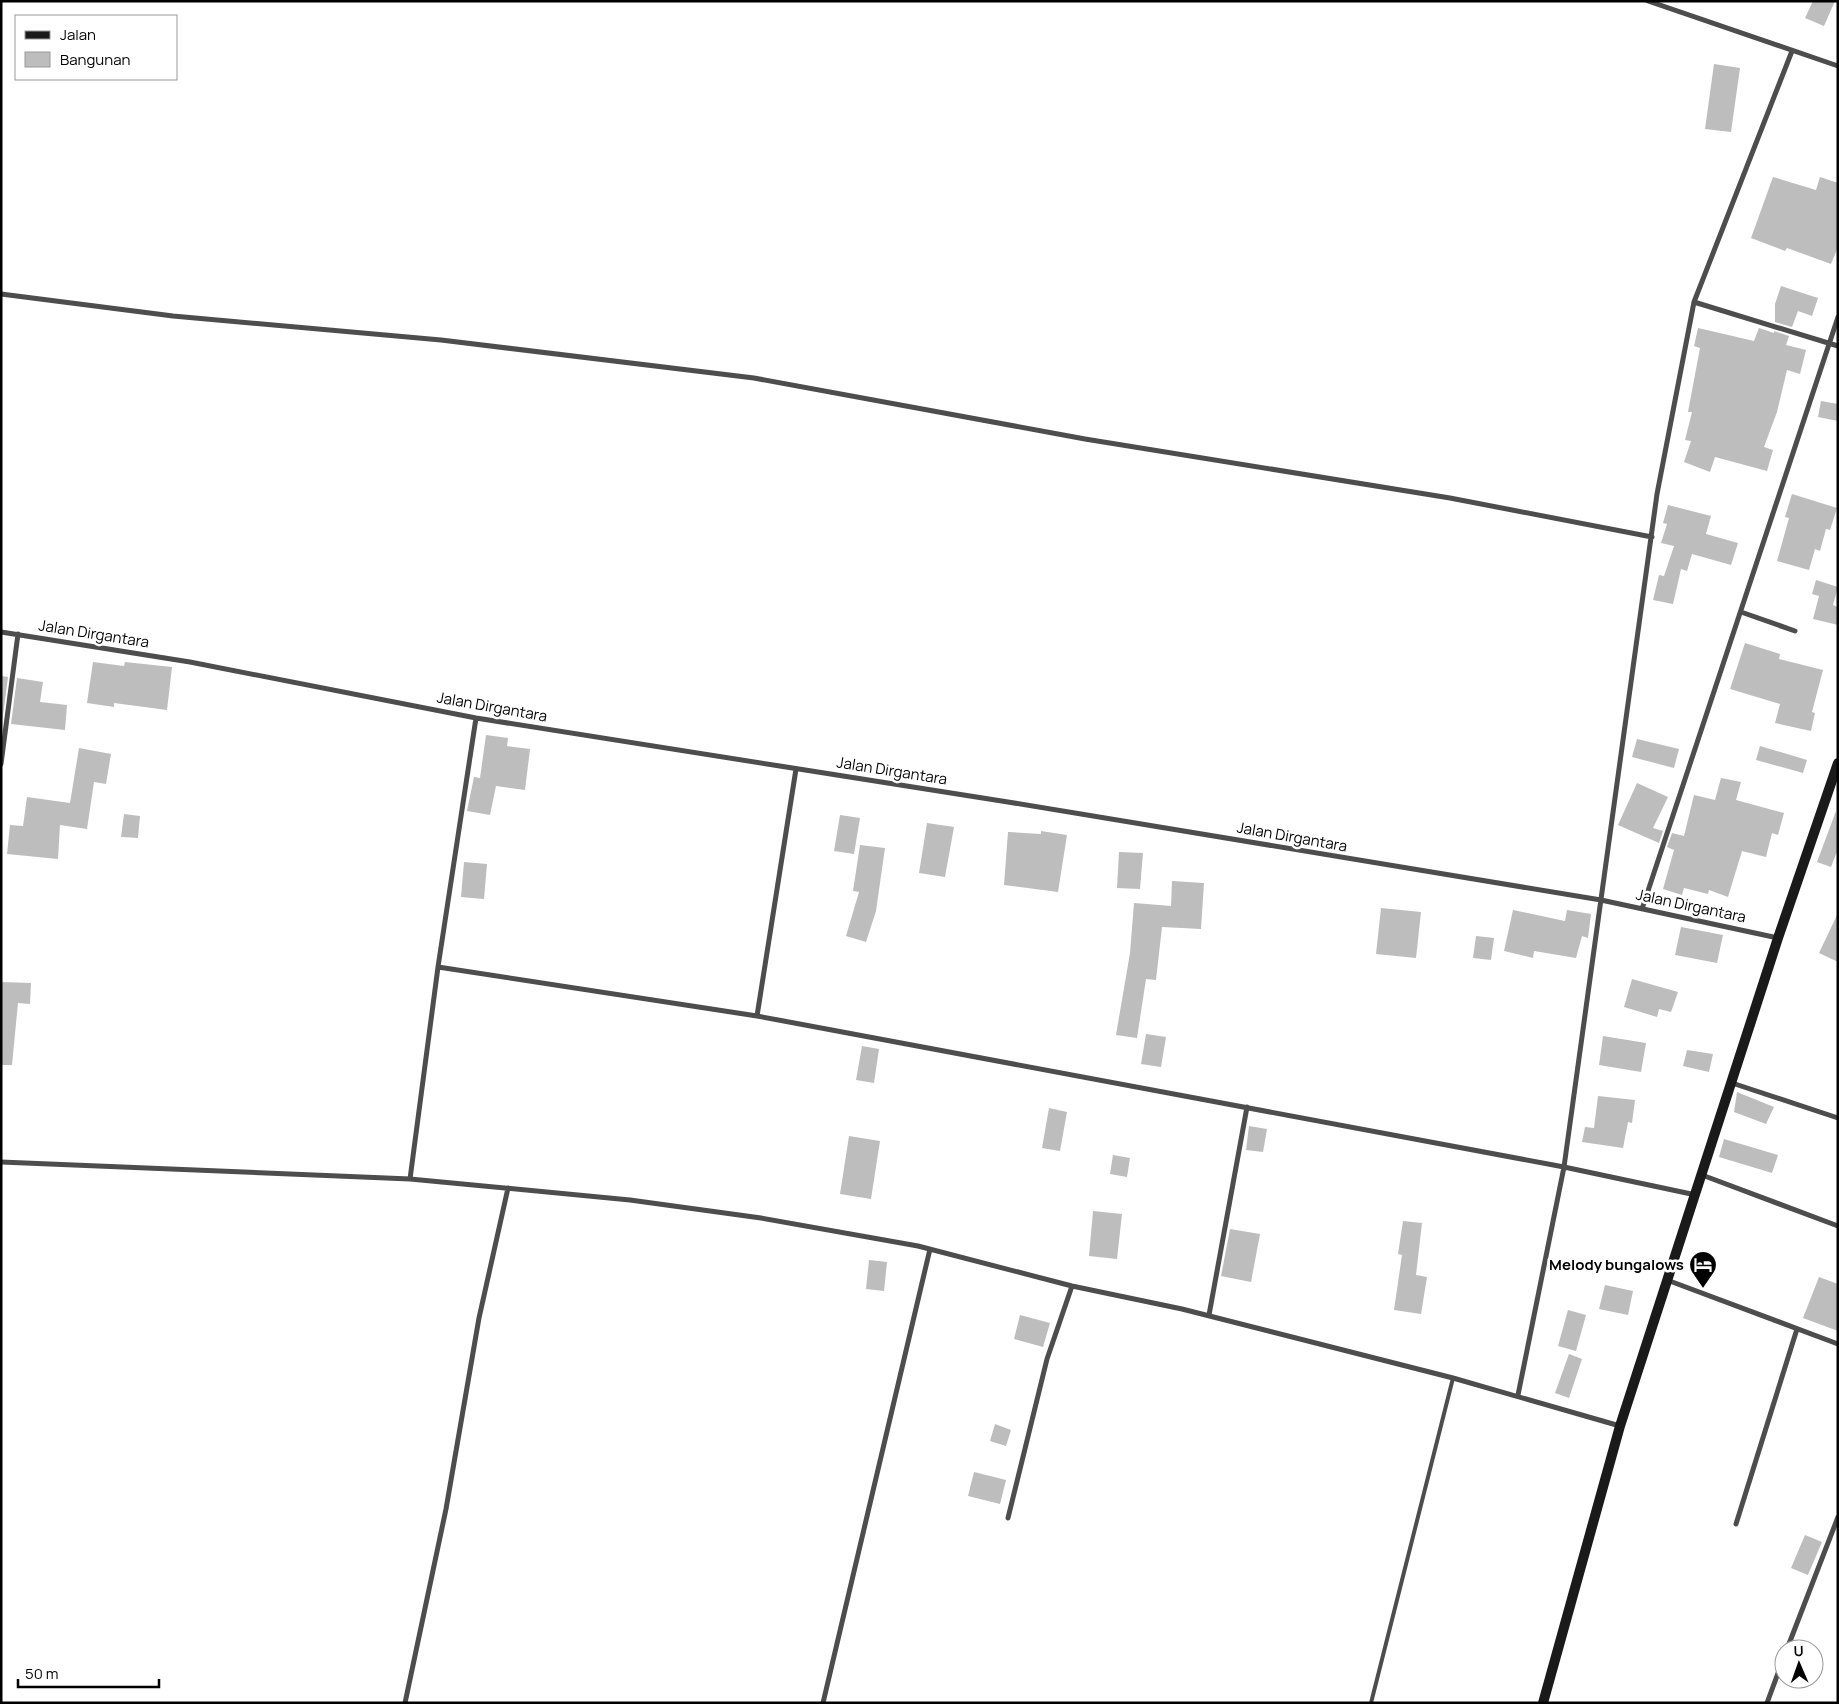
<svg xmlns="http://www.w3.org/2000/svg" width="1839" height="1704" viewBox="0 0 1839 1704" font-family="Manrope,sans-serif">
<rect width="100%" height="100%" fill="#fff"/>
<path fill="#bdbdbd" d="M 1813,1 L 1835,1 L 1824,26 L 1805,18 Z
M 1714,64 L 1740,68 L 1731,132 L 1705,129 Z
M 1773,177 L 1816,190 L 1820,177 L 1838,183 L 1838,247 L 1831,264 L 1787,248 L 1785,251 L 1751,238 Z
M 1781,286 L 1818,298 L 1812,316 L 1798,311 L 1792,327 L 1775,322 L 1775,304 Z
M 1698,328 L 1754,341 L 1759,328 L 1774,333 L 1774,331 L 1789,336 L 1786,345 L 1806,350 L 1800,374 L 1787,370 L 1777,412 L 1764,447 L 1773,450 L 1767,471 L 1715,457 L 1710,472 L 1684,462 L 1691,441 L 1685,440 L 1692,412 L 1688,412 L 1700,348 L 1694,346 Z
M 1821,401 L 1838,404 L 1838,421 L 1818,417 Z
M 1792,494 L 1837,508 L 1830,530 L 1826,529 L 1820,551 L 1815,549 L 1809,570 L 1777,561 L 1789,518 L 1785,517 Z
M 1668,505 L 1711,516 L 1706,534 L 1738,543 L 1731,565 L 1692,554 L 1687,571 L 1681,569 L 1673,604 L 1653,600 L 1659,575 L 1664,576 L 1674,546 L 1661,543 L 1667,524 L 1663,523 Z
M 1816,580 L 1838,587 L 1833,605 L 1838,607 L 1838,625 L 1813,619 L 1819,596 L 1812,594 Z
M 1745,643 L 1780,654 L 1779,659 L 1823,670 L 1812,712 L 1815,713 L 1811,731 L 1775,723 L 1780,704 L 1730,689 Z
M 93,662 L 124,666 L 125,662 L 172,667 L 167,710 L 114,703 L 114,707 L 87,703 Z
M 1,676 L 8,677 L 2,723 L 1,723 Z
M 17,678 L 43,682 L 40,702 L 67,705 L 65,730 L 11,724 Z
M 486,735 L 508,738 L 507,746 L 530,749 L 525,790 L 496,786 L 490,815 L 467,811 L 474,777 L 480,778 Z
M 1637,739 L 1679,749 L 1674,768 L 1632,757 Z
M 1760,746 L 1807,760 L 1803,773 L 1756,760 Z
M 79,748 L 111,754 L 106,784 L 94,782 L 87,829 L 60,825 L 58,859 L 7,854 L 10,825 L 23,826 L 27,797 L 70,803 Z
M 1721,778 L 1741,782 L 1736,800 L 1784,813 L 1778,835 L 1772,833 L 1766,857 L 1742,851 L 1728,897 L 1709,890 L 1708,894 L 1684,888 L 1682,895 L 1663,889 L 1674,850 L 1667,847 L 1672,833 L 1684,836 L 1694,795 L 1715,800 Z
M 1637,783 L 1668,797 L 1653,828 L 1663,831 L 1659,843 L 1618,825 Z
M 1836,811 L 1838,849 L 1831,867 L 1817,862 Z
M 124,814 L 140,816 L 138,838 L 121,837 Z
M 840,815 L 860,818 L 854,854 L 834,851 Z
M 927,823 L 954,827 L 945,877 L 919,873 Z
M 1041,831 L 1067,835 L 1058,892 L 1004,885 L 1008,832 L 1041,834 Z
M 860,845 L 885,848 L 876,911 L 866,942 L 846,936 L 859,892 L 853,891 Z
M 1119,852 L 1143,853 L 1140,889 L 1117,888 Z
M 464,862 L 487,864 L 484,899 L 461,897 Z
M 1172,881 L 1204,883 L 1201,929 L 1162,927 L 1156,980 L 1146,979 L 1137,1038 L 1116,1035 L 1130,953 L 1134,903 L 1171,906 Z
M 1381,908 L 1421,912 L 1416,958 L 1376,954 Z
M 1513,910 L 1565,921 L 1567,910 L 1591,914 L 1588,938 L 1582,936 L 1576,958 L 1534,951 L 1533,958 L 1504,951 Z
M 1838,913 L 1838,962 L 1819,953 Z
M 1681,927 L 1723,935 L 1717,963 L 1675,955 Z
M 1476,936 L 1494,938 L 1491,960 L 1473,958 Z
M 1632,979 L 1678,992 L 1671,1012 L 1659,1009 L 1657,1017 L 1624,1007 Z
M 1,982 L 31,983 L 30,1004 L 18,1003 L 12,1065 L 1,1065 Z
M 1146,1034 L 1166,1037 L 1161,1067 L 1141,1064 Z
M 1603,1036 L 1646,1043 L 1641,1072 L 1599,1065 Z
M 862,1046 L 879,1049 L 874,1083 L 856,1080 Z
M 1687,1050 L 1713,1054 L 1709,1072 L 1683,1066 Z
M 1737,1092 L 1774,1107 L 1766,1124 L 1734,1112 Z
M 1598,1096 L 1635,1100 L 1632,1123 L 1628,1122 L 1623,1148 L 1582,1142 L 1585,1127 L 1594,1128 Z
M 1049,1108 L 1067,1112 L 1060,1151 L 1042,1148 Z
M 1249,1126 L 1267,1129 L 1263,1152 L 1246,1150 Z
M 849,1136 L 880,1141 L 871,1199 L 840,1194 Z
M 1724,1139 L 1778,1155 L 1772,1173 L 1719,1157 Z
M 1113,1155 L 1130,1158 L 1127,1177 L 1110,1174 Z
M 1093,1211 L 1122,1214 L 1117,1259 L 1089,1256 Z
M 1403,1221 L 1422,1223 L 1416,1275 L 1427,1277 L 1421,1314 L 1394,1310 L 1402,1255 L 1398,1254 Z
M 1230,1229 L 1260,1234 L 1251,1282 L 1221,1276 Z
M 869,1260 L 887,1262 L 884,1291 L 866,1289 Z
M 1819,1277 L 1838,1284 L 1838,1331 L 1803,1318 Z
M 1605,1285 L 1633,1291 L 1628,1315 L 1599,1309 Z
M 1568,1310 L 1586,1315 L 1576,1351 L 1558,1346 Z
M 1020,1315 L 1050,1323 L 1043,1347 L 1014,1339 Z
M 1569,1354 L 1582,1359 L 1569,1398 L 1555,1393 Z
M 995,1424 L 1011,1430 L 1006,1446 L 990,1441 Z
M 974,1472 L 1006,1480 L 1000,1504 L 968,1496 Z
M 1805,1535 L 1822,1542 L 1808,1575 L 1791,1568 Z"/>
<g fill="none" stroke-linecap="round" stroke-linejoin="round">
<path stroke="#4d4d4d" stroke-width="4" d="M 1371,1703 L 1453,1378"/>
<path stroke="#4d4d4d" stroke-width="5" d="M 1648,1 L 1838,66
M 1,294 L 173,316 L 441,340 L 754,378 L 1085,439 L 1450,498 L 1652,537
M 1694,302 L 1838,346
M 1741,612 L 1795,631
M 1,632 L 190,662 L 476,718 L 1008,802 L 1601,900 L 1778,938
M 1,764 L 18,634
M 1642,909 L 1838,317
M 438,967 L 757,1016 L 1564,1167 L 1696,1195
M 757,1016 L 796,769
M 1732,1083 L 1838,1118
M 1,1162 L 410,1179 L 630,1200 L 761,1218 L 918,1246 L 1072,1286 L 1182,1309 L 1453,1378 L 1620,1426
M 1702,1175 L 1838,1226
M 410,1179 L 438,967 L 476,718
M 1667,1280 L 1838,1344
M 1209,1315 L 1247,1107
M 1518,1395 L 1564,1167 L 1657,494 L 1694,302 L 1792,51
M 1008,1518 L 1047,1359 L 1072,1286
M 1736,1524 L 1797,1329
M 1787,1649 L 1838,1517
M 405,1703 L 446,1509 L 479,1318 L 508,1188
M 823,1703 L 930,1249
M 1767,1703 L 1784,1657"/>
<path stroke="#1a1a1a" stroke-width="10" d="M 1543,1703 L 1620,1426 L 1778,938 L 1838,763"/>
</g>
<defs>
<symbol id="hotel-pin" viewBox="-11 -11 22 30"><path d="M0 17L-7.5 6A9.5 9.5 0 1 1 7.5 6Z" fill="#000" stroke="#fff"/><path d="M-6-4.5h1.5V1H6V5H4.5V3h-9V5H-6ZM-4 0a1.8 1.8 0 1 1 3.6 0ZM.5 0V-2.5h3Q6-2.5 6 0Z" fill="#fff"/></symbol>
</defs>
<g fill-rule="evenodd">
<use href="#hotel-pin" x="1687" y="1249" width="32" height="43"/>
</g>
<g text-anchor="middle" stroke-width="5" stroke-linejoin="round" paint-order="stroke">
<g font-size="15" fill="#000" stroke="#fff">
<text transform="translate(94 634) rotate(9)" y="5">Jalan Dirgantara</text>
<text transform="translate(492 707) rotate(10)" y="5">Jalan Dirgantara</text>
<text transform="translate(892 771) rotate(9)" y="5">Jalan Dirgantara</text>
<text transform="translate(1292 837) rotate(10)" y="5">Jalan Dirgantara</text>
<text transform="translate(1691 906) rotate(12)" y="5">Jalan Dirgantara</text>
</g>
<g font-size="15" font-weight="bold" fill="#000" stroke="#fff" text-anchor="end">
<text x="1684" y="1270">Melody bungalows</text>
</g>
</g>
<rect width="1839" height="1704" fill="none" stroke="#000000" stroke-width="5"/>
<rect x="15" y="15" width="162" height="65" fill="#ffffff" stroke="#999999"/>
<rect x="25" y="31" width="25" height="8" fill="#1a1a1a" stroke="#999999"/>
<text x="60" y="40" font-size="15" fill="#000000">Jalan</text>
<rect x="25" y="52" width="25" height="15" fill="#bdbdbd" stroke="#999999"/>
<text x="60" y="65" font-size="15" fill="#000000">Bangunan</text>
<g transform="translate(1799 1664) rotate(358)"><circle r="24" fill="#ffffff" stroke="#999999"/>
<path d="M0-4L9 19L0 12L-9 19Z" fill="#000000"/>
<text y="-8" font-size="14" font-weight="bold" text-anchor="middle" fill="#000000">U</text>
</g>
<path d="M18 1679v8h141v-8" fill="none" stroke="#000000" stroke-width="2.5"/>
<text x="25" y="1679" font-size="15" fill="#000000" stroke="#ffffff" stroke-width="4" paint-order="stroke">50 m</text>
</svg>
